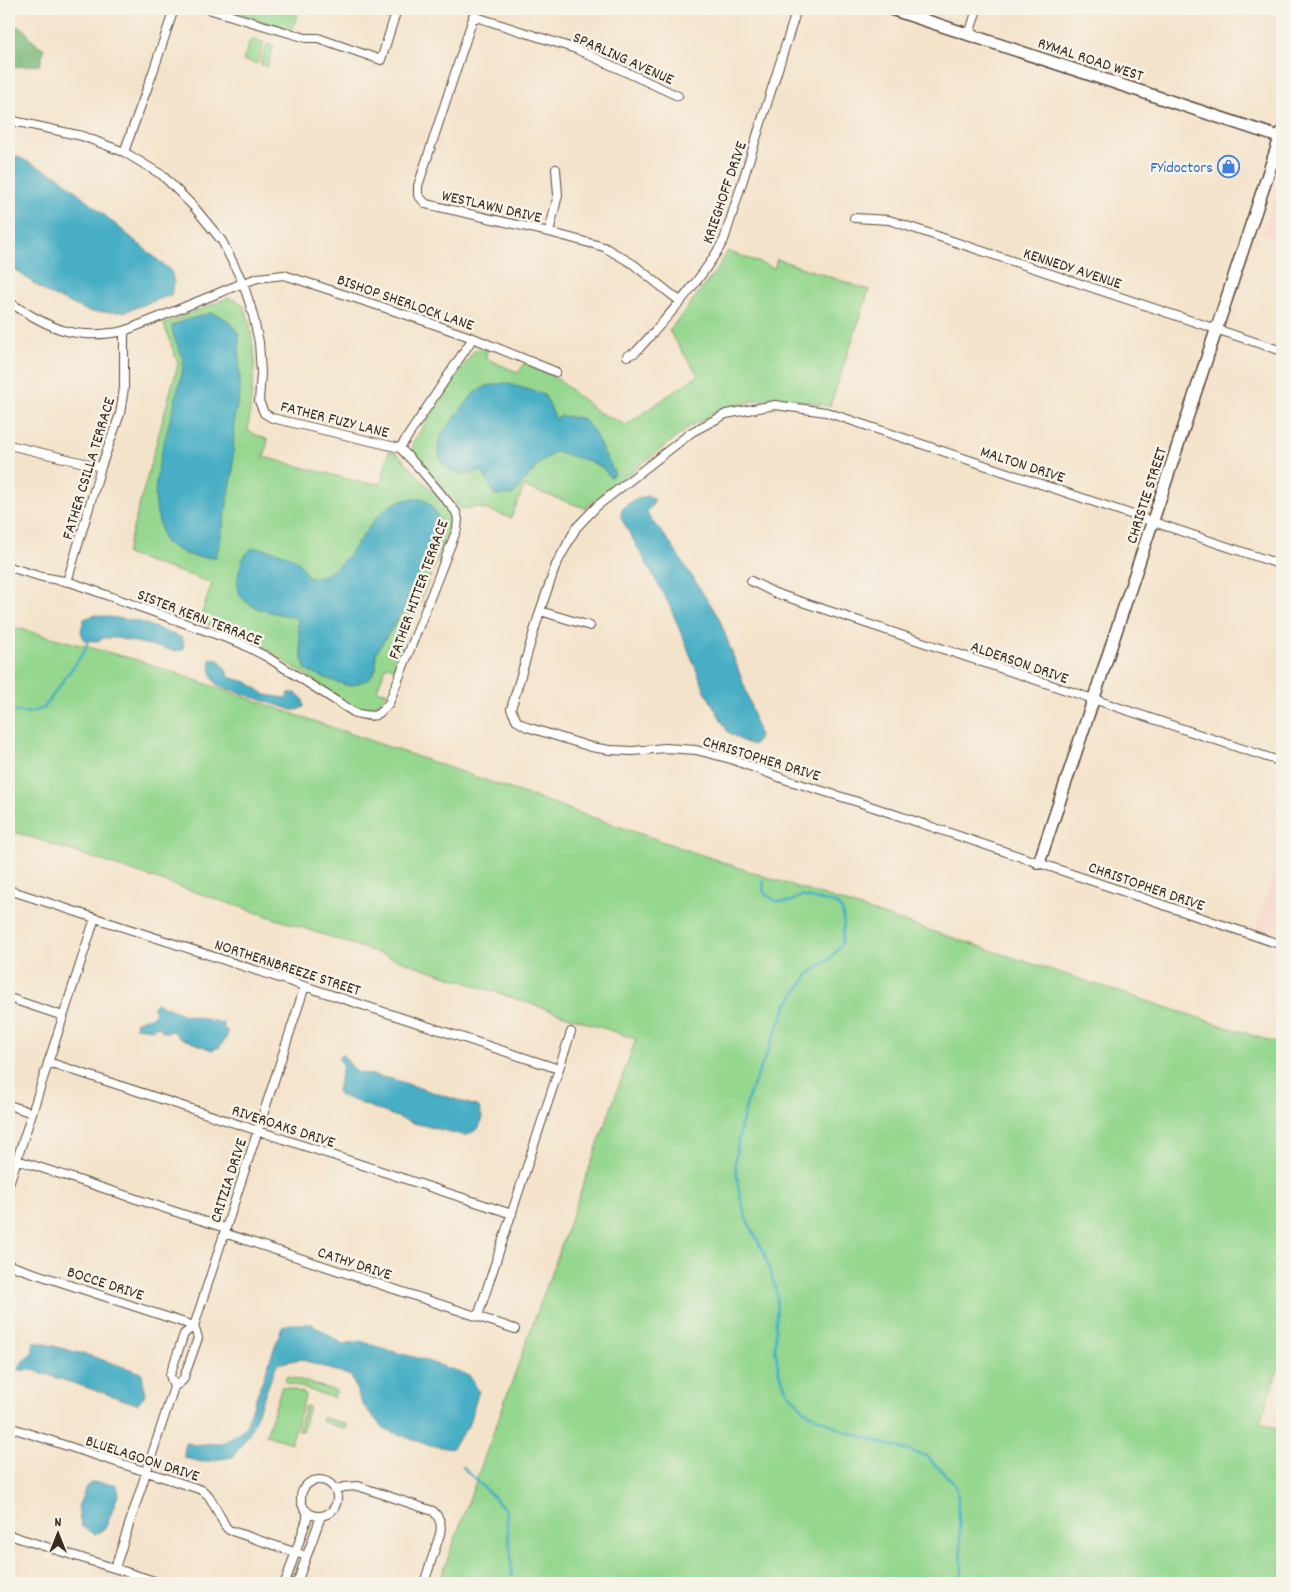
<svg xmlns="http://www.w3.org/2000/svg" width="1291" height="1592" viewBox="0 0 1291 1592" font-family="Dekko,sans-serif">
<rect width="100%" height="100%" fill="#f7f3e8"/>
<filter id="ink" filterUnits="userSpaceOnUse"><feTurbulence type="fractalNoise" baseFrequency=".02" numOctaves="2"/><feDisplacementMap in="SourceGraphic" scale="10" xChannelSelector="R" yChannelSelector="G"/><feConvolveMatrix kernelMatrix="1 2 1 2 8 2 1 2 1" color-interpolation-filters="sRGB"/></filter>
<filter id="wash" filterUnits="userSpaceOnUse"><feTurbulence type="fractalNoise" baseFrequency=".0096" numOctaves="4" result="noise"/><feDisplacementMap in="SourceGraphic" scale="20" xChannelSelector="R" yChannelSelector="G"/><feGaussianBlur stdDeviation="1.12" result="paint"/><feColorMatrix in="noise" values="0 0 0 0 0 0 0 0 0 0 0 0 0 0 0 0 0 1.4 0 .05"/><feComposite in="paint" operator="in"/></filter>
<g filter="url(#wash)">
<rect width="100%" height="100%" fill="#f4e3cb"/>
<path fill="#f6d2c4" d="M 1282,176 L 1282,240 L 1262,233 Z
M 1282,846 L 1282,938 L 1256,930 Z"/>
<path fill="#95d78f" stroke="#688056" d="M 225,9 L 299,9 L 292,31 Z
M 251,38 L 264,43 L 257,64 L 243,60 Z
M 267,44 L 274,46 L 267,67 L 260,64 Z
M 728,251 L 774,268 L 777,259 L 869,290 L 830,406 L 791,399 L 756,400 L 721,410 L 692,425 L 585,508 L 524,487 L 511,518 L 478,507 L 461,509 L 415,459 L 413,449 L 413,442 L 473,352 L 477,349 L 488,349 L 485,358 L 519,373 L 524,363 L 559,380 L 598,412 L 626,425 L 698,375 L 669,331 L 718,268 Z
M 228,298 L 236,300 L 243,305 L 249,320 L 255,359 L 248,431 L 268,440 L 264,457 L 359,482 L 381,484 L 389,451 L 398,454 L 449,509 L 452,521 L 412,622 L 406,619 L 397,644 L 403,647 L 394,668 L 386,666 L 377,690 L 388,693 C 376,706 373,708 356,708 L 251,639 L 199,622 L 212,583 L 126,554 L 178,364 L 164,324 Z
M 9,626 L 137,660 L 754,873 L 1282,1045 L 1282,1359 L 1260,1422 L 1282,1431 L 1282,1579 L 1281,1583 L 439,1583 L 636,1039 L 9,830 Z
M 287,1376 L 336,1391 L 334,1398 L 285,1382 Z
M 282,1386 L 306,1394 L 291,1443 L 266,1435 Z
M 305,1406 L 309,1407 L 302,1431 L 298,1430 Z
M 323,1417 L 347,1425 L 346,1429 L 321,1421 Z"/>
<path fill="#78b87a" stroke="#5a714c" d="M 9,26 C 27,27 23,29 33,41 C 36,44 41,46 44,49 L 40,65 L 9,67 Z"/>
<path fill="#46aec5" stroke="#406c72" d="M 9,153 L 58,176 L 171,271 L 174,282 L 171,295 L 124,312 L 90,312 L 47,293 L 14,269 L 9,260 Z
M 211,313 C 225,317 232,322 239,335 L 240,394 L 234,418 L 233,472 L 221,537 L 216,557 C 190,559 185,554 164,542 C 159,522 153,503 156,482 C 160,450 171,420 178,389 C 180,382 182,374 183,366 C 184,352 172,340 172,326 L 180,322 Z
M 505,383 L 540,393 L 545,396 L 556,419 L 561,416 L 582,418 L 592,429 L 615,474 L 610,477 L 602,467 L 586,460 L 555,452 L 540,463 L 513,495 L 495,495 L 482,471 C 460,477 458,476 441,462 L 438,446 L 441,435 L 474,393 L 487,386 Z
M 647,496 L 654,499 L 654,503 L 647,511 L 649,517 L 668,540 L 719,618 L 747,693 L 759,735 L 757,742 L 753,745 L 742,741 L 728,732 L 706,693 L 669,604 L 621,518 C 621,515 621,512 622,510 C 624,504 641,497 647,496 Z
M 411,499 L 425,499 C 434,509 442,518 440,531 L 400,616 L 376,653 L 376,669 L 369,679 L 350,686 L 333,681 L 306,670 L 302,659 L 297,618 C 271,611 228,610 239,572 C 241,562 244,555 252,548 C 264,548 290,553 299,563 C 302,567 305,573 308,577 C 344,582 363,524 389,506 C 396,502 403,500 411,499 Z
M 95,615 L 138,621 L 182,638 L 184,649 L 182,650 L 176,651 L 117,638 L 104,638 L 97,641 L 84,640 L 81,631 L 84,619 Z
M 210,659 C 223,658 224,667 229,677 L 247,682 L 266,695 L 286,698 L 289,693 L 296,693 L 303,699 L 304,707 L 297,710 L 292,710 L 219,686 C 211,680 210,668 210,659 Z
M 157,1003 L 182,1014 L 223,1023 L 224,1029 L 228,1031 L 227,1036 L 220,1047 L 212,1050 L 178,1037 L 177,1034 L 172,1031 L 167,1033 L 161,1031 L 162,1028 L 156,1026 L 154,1029 L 135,1027 L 136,1022 C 141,1019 146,1017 152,1018 L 155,1011 L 153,1006 Z
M 342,1054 L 356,1072 L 392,1079 L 479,1107 L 482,1117 L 479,1128 L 466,1136 L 410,1122 L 339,1095 L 337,1091 L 343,1065 L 338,1058 Z
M 291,1324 L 312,1324 L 343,1344 L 361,1341 L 380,1348 L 421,1359 L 469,1375 L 479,1391 L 468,1426 L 451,1449 L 425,1444 L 384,1429 L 362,1404 L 351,1376 L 300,1359 L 277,1364 L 249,1434 L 233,1457 L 203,1462 L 184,1458 L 185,1442 L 195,1445 L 225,1442 L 245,1428 L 282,1327 Z
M 34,1341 L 91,1356 L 142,1373 L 145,1395 L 137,1404 L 33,1370 L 18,1370 L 23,1361 L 32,1354 Z
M 92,1482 L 115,1484 L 118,1488 L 118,1495 L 106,1527 L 95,1535 L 81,1526 L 78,1507 L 86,1487 Z"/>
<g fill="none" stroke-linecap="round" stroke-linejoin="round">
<path stroke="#46aec5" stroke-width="2.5" d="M 9,710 L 28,713 L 44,708 L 85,650 L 89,637
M 763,880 L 764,893 L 776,901 L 790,902 L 801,896 L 835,903 L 842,910 L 844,924 L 842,944 L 832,957 L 808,975 L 788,1003 L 748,1098 L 738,1140 L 735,1163 L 739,1191 L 746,1218 L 765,1255 L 777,1294 L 775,1348 L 779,1372 L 787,1391 L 805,1411 L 844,1431 L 926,1456 L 949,1478 L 957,1488 L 962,1570 L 960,1583
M 463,1467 L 505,1509 L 511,1555 L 512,1583"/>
</g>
</g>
<g filter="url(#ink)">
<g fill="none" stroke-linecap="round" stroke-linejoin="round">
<defs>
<path id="street" d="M 208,9 L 306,38 L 318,38 L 381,60 L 397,9
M 476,9 L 418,186 L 418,195 L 426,204 L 549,232 L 604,247 L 633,264 L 681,302
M 473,16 L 576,49 L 678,96
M 969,35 L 977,9
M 9,120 L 82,136 L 124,152 L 162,175 L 194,207 L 222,241 L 243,283 L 252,311 L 259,342 L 261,373 L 259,401 L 264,413 L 272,418 L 400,448
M 124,152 L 152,75 L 174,9
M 854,218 L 889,220 L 1282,351
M 549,232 L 558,195 L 556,169
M 9,302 C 49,328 74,341 124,331 L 167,314 L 243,283 L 258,278 L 284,275 L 416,318 L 473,338 L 556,372
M 627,356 L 636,352 C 668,316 700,282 724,240 L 797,9
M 9,445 L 101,467
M 400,448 L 473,338
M 1282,565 L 826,412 L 775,405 L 726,414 L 692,432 L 597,506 L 576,528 L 556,565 L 540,611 L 511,709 L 517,721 L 527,727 L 591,747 L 610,750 L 633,751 L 665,748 L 696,750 L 731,759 L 787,780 L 858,802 L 1282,945
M 9,567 L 42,577 L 70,582 L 240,643 L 267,657 L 355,713 C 374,717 376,719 389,703 L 457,529 L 458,519 L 456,512 L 421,470 L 400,448
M 751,581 L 775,593 L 1282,762
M 67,582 L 101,467 L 120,414 L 124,388 L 124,331
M 540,611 L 590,626
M 9,890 L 559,1069
M 9,998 L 63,1016
M 48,1062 L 512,1214
M 9,1105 L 32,1113
M 17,1160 L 225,1228
M 9,1184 L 95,918
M 224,1233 L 515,1329
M 9,1265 L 194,1326
M 478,1316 L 571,1032
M 174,1387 L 183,1380 L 198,1338 L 194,1326
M 9,1427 L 202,1490 L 209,1496 L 226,1527 L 229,1530 L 306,1556
M301 1498a18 18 0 1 1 36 0a18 18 0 1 1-36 0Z
M 335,1490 L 344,1487 L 358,1486 L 433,1511 C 440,1518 442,1524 440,1534 L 424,1583
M 9,1535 L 161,1583
M 115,1568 L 174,1387 L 170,1375 L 184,1334 L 194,1326 L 305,986
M 285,1583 L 307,1519 L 307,1511
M 297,1583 L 321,1516"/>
<path id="secondary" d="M 891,9 L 1282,138
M 1039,863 L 1282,132"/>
</defs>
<use href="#street" stroke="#574638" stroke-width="10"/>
<use href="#secondary" stroke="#574638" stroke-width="14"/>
<use href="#street" stroke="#fff" stroke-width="8"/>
<use href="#secondary" stroke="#fff" stroke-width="11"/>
</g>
</g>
<defs>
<symbol id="shop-ring" viewBox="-11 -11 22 22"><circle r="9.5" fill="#f7f3e8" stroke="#3f7fe0" stroke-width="1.5"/><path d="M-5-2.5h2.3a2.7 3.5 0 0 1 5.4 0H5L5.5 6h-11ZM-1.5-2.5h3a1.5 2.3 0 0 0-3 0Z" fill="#3f7fe0"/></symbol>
</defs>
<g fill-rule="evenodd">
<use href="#shop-ring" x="1216" y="154" width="25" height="25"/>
</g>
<g text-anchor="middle" stroke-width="5" stroke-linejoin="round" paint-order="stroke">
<g font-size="16" fill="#3b2a1e" stroke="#f7f3e8">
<text transform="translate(624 57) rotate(24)" y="6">SPARLING AVENUE</text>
<text transform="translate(1091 58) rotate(18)" y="6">RYMAL ROAD WEST</text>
<text transform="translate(723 192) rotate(-71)" y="6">KRIEGHOFF DRIVE</text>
<text transform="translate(492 205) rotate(13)" y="6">WESTLAWN DRIVE</text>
<text transform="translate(1073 267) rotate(18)" y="6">KENNEDY AVENUE</text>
<text transform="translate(406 301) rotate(19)" y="6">BISHOP SHERLOCK LANE</text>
<text transform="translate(335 418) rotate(14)" y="6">FATHER FUZY LANE</text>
<text transform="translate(1023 463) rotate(18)" y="6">MALTON DRIVE</text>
<text transform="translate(87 468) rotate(-73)" y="6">FATHER CSILLA TERRACE</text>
<text transform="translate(1145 495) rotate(-72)" y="6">CHRISTIE STREET</text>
<text transform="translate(417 589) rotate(-70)" y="6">FATHER HITTER TERRACE</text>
<text transform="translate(200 616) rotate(21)" y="6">SISTER KERN TERRACE</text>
<text transform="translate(1020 661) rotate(19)" y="6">ALDERSON DRIVE</text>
<text transform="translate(762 757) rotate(17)" y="6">CHRISTOPHER DRIVE</text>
<text transform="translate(1147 885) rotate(19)" y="6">CHRISTOPHER DRIVE</text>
<text transform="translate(288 966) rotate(18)" y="6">NORTHERNBREEZE STREET</text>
<text transform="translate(284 1125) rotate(18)" y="6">RIVEROAKS DRIVE</text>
<text transform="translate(227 1180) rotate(-72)" y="6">CRITZIA DRIVE</text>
<text transform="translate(355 1262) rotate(18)" y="6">CATHY DRIVE</text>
<text transform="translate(106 1282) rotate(18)" y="6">BOCCE DRIVE</text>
<text transform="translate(143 1457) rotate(18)" y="6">BLUELAGOON DRIVE</text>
</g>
<g font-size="16" fill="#366cbe" stroke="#f7f3e8" text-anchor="end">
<text x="1213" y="172">FYidoctors</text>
</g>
</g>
<rect width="1291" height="1592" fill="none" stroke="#f7f3e8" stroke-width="30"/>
<g transform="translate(58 1534)" stroke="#f7f3e8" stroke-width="4" paint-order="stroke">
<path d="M0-4L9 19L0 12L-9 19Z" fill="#3b2a1e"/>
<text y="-8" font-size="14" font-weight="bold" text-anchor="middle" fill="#3b2a1e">N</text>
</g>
</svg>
